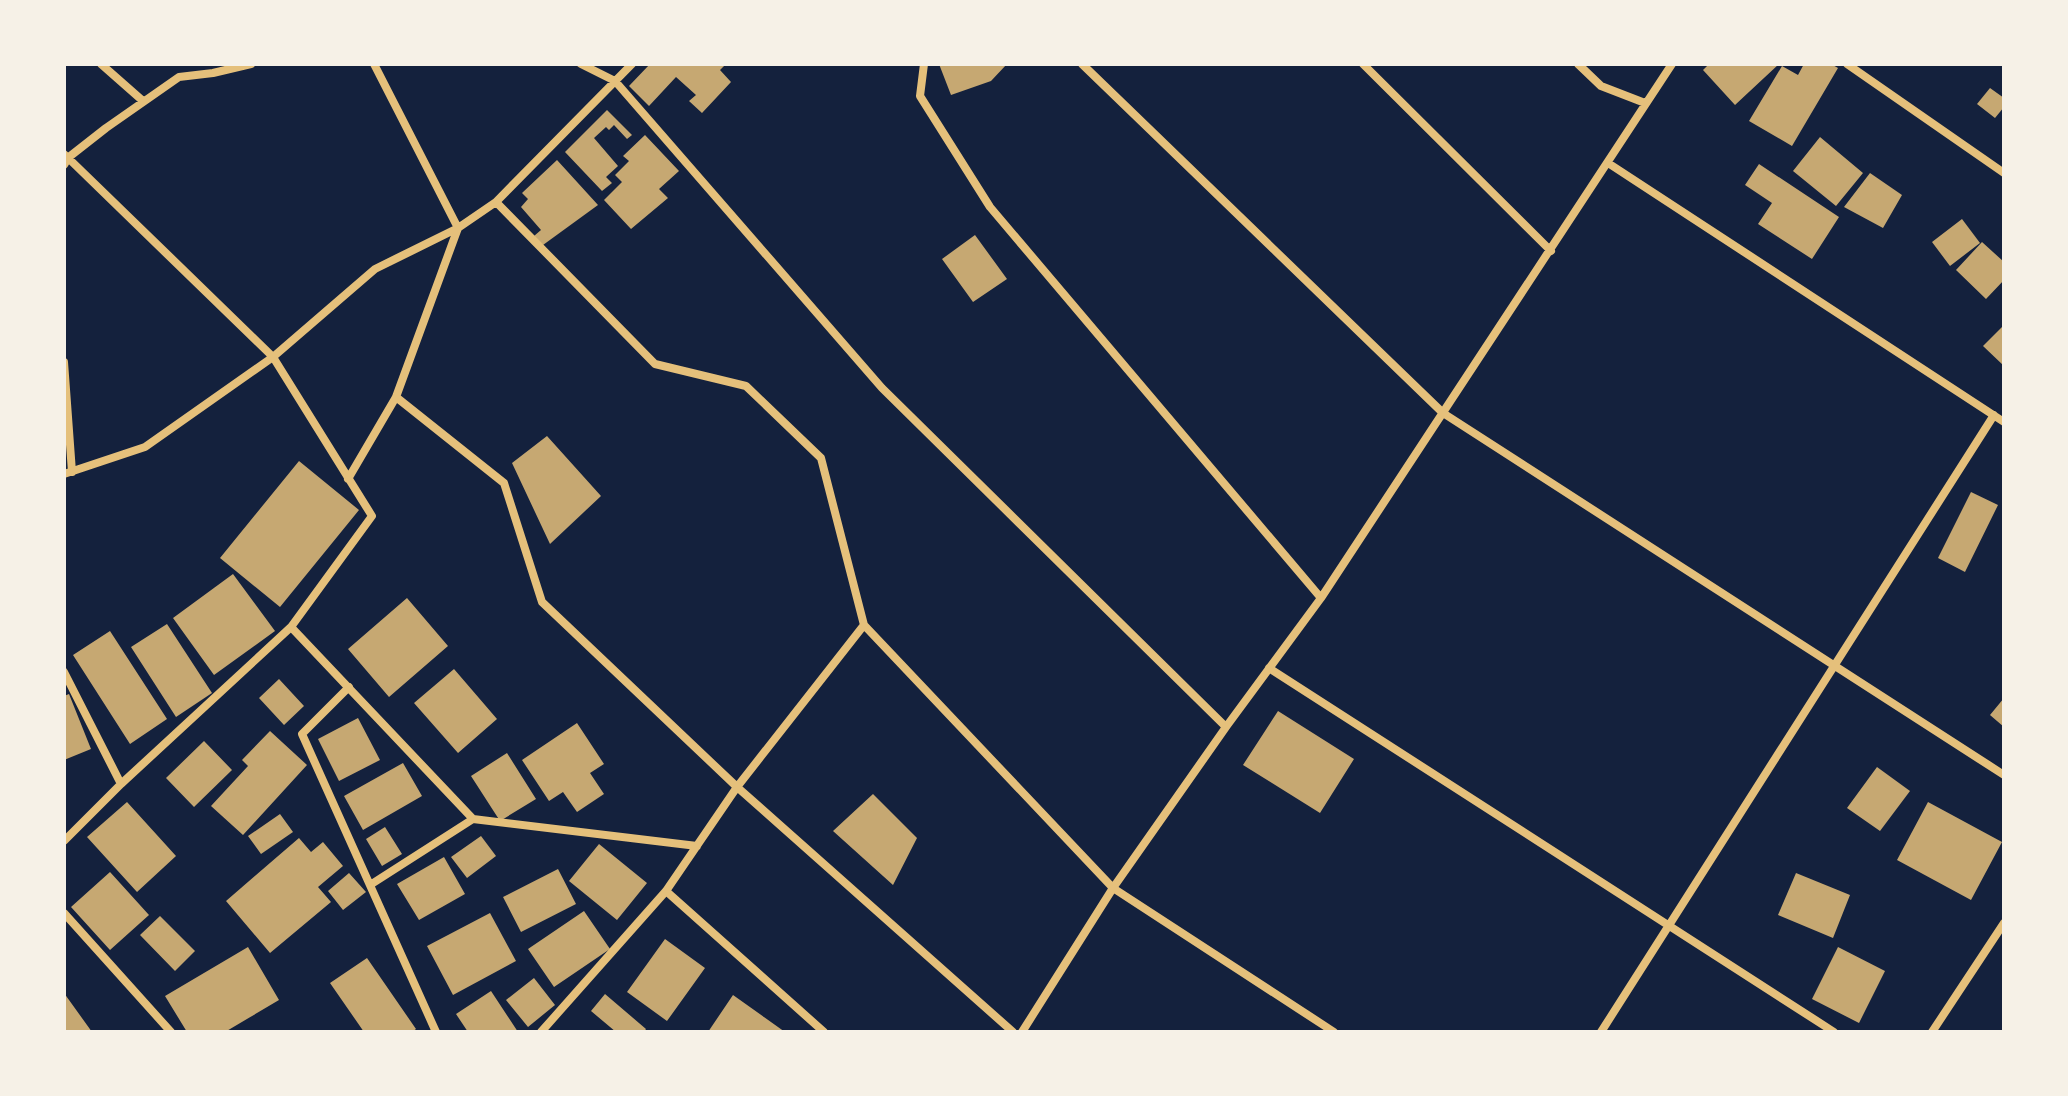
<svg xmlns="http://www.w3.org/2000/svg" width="2068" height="1096" viewBox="0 0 2068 1096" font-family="'Exo 2',sans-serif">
<rect width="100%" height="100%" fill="#14213d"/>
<path fill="#c6a872" d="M 650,64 L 726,64 L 720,70 L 731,82 L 702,113 L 689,101 L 696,95 L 676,77 L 649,106 L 629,86 Z
M 939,64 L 1007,64 L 991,81 L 951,95 Z
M 1709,64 L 1779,64 L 1735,105 L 1703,70 Z
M 1804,64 L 1831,64 L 1838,68 L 1792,146 L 1749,121 L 1782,66 L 1798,75 Z
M 1990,88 L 2004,98 L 2004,107 L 1995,118 L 1977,104 Z
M 607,110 L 632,135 L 627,139 L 614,125 L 609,130 L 606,127 L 594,138 L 618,166 L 606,177 L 612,183 L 602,191 L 565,152 Z
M 645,135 L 679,171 L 659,189 L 668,198 L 631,229 L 604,200 L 622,182 L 615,175 L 629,161 L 623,156 Z
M 1820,137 L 1863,173 L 1836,206 L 1793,171 Z
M 557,160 L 598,205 L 543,245 L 534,236 L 541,230 L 521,207 L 528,199 L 522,193 Z
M 1759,164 L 1839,217 L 1812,259 L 1758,224 L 1772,203 L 1745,185 Z
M 1870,173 L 1902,195 L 1883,228 L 1844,207 Z
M 1962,219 L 1980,243 L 1950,266 L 1932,242 Z
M 975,235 L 1007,279 L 973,302 L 942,259 Z
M 1982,242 L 2004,262 L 2004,280 L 1986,299 L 1956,270 Z
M 2004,325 L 2004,366 L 1983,346 Z
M 547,436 L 601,496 L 550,544 L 512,463 Z
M 299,461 L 359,510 L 280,607 L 220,558 Z
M 1971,492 L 1998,505 L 1965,572 L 1938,558 Z
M 233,574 L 275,631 L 214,675 L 173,618 Z
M 407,598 L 448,646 L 389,697 L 348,649 Z
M 167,624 L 212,693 L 176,717 L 131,647 Z
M 110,631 L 167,719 L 130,744 L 73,655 Z
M 454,669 L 497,719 L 458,753 L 414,703 Z
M 279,679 L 304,706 L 284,725 L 259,698 Z
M 69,694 L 91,749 L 64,760 L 64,696 Z
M 2004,698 L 2004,727 L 1990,715 Z
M 1278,711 L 1354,759 L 1320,813 L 1243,765 Z
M 358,718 L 380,760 L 339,781 L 318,739 Z
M 577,723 L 604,764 L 590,773 L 604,794 L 577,812 L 563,792 L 549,801 L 522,760 Z
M 270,731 L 307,765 L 243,835 L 211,806 L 248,766 L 242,760 Z
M 204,741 L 232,770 L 194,807 L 166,778 Z
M 507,753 L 536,799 L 500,821 L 471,776 Z
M 403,763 L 422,796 L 363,830 L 344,796 Z
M 1877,767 L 1910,791 L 1880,831 L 1847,808 Z
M 873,794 L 917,838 L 893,885 L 833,831 Z
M 127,802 L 176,856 L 137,892 L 87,837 Z
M 1928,802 L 2002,842 L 1971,900 L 1897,860 Z
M 280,814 L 293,832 L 261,854 L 248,836 Z
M 385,827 L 402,854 L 382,866 L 366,839 Z
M 481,836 L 496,856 L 467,878 L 451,857 Z
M 299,838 L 311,852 L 323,842 L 343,866 L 318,887 L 331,902 L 270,953 L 226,901 Z
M 599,844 L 647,883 L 617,920 L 569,881 Z
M 444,857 L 465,894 L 419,920 L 397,884 Z
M 558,869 L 576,904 L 521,932 L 503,897 Z
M 110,872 L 149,915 L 110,950 L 71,907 Z
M 349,873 L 366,892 L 343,910 L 328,891 Z
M 1796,873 L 1850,895 L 1833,938 L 1778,915 Z
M 584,911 L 610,949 L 554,987 L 528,949 Z
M 490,913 L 516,961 L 453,995 L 427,946 Z
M 160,916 L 195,951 L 175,971 L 140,935 Z
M 665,939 L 705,968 L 667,1021 L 627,992 Z
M 248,947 L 279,1000 L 225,1032 L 187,1032 L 165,996 Z
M 1838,947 L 1885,971 L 1859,1023 L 1812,999 Z
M 367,958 L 416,1029 L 412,1032 L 364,1032 L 330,983 Z
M 534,978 L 555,1005 L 528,1027 L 506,1000 Z
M 491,991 L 518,1032 L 468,1032 L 456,1014 Z
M 64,993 L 92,1032 L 64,1032 Z
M 605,994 L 646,1029 L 644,1032 L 616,1032 L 591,1011 Z
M 733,995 L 785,1032 L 708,1032 Z"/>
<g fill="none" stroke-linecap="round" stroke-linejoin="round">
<path stroke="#e5c07b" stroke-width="8" d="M 101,64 L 143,101
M 581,64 L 615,81 L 882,388 L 1226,727
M 924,64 L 920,96 L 990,207 L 1321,598
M 1082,64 L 1443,413 L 2004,775
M 1363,64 L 1551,251
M 1578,64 L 1601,86 L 1645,103
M 1847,64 L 2004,173
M 64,154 L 273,357 L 372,516 L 291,627 L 121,784 L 64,841
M 1608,163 L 2004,422
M 64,165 L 69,157 L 106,128 L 179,77 L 213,73 L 251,64
M 496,202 L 655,364 L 746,386 L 821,458 L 864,625 L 737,787 L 666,891 L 541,1032
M 64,362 L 72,472
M 396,397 L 504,483 L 542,602 L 737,787 L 1013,1032
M 64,474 L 145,447 L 273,357 L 375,269 L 458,228 L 374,64
M 348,479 L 396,397 L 458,228 L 496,202 L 632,64
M 864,625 L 1113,888 L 1334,1032
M 291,627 L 473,819
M 1269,668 L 1834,1032
M 64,672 L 121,784
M 349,687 L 302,734 L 436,1032
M 370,885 L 473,819 L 697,846
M 666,891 L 824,1032
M 64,913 L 171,1032
M 1022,1032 L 1113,888 L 1226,727 L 1321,598 L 1672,64
M 1601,1032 L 1994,415
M 1932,1032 L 2004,923"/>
</g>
<rect width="2068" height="1096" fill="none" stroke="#f6f1e7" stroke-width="132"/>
</svg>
